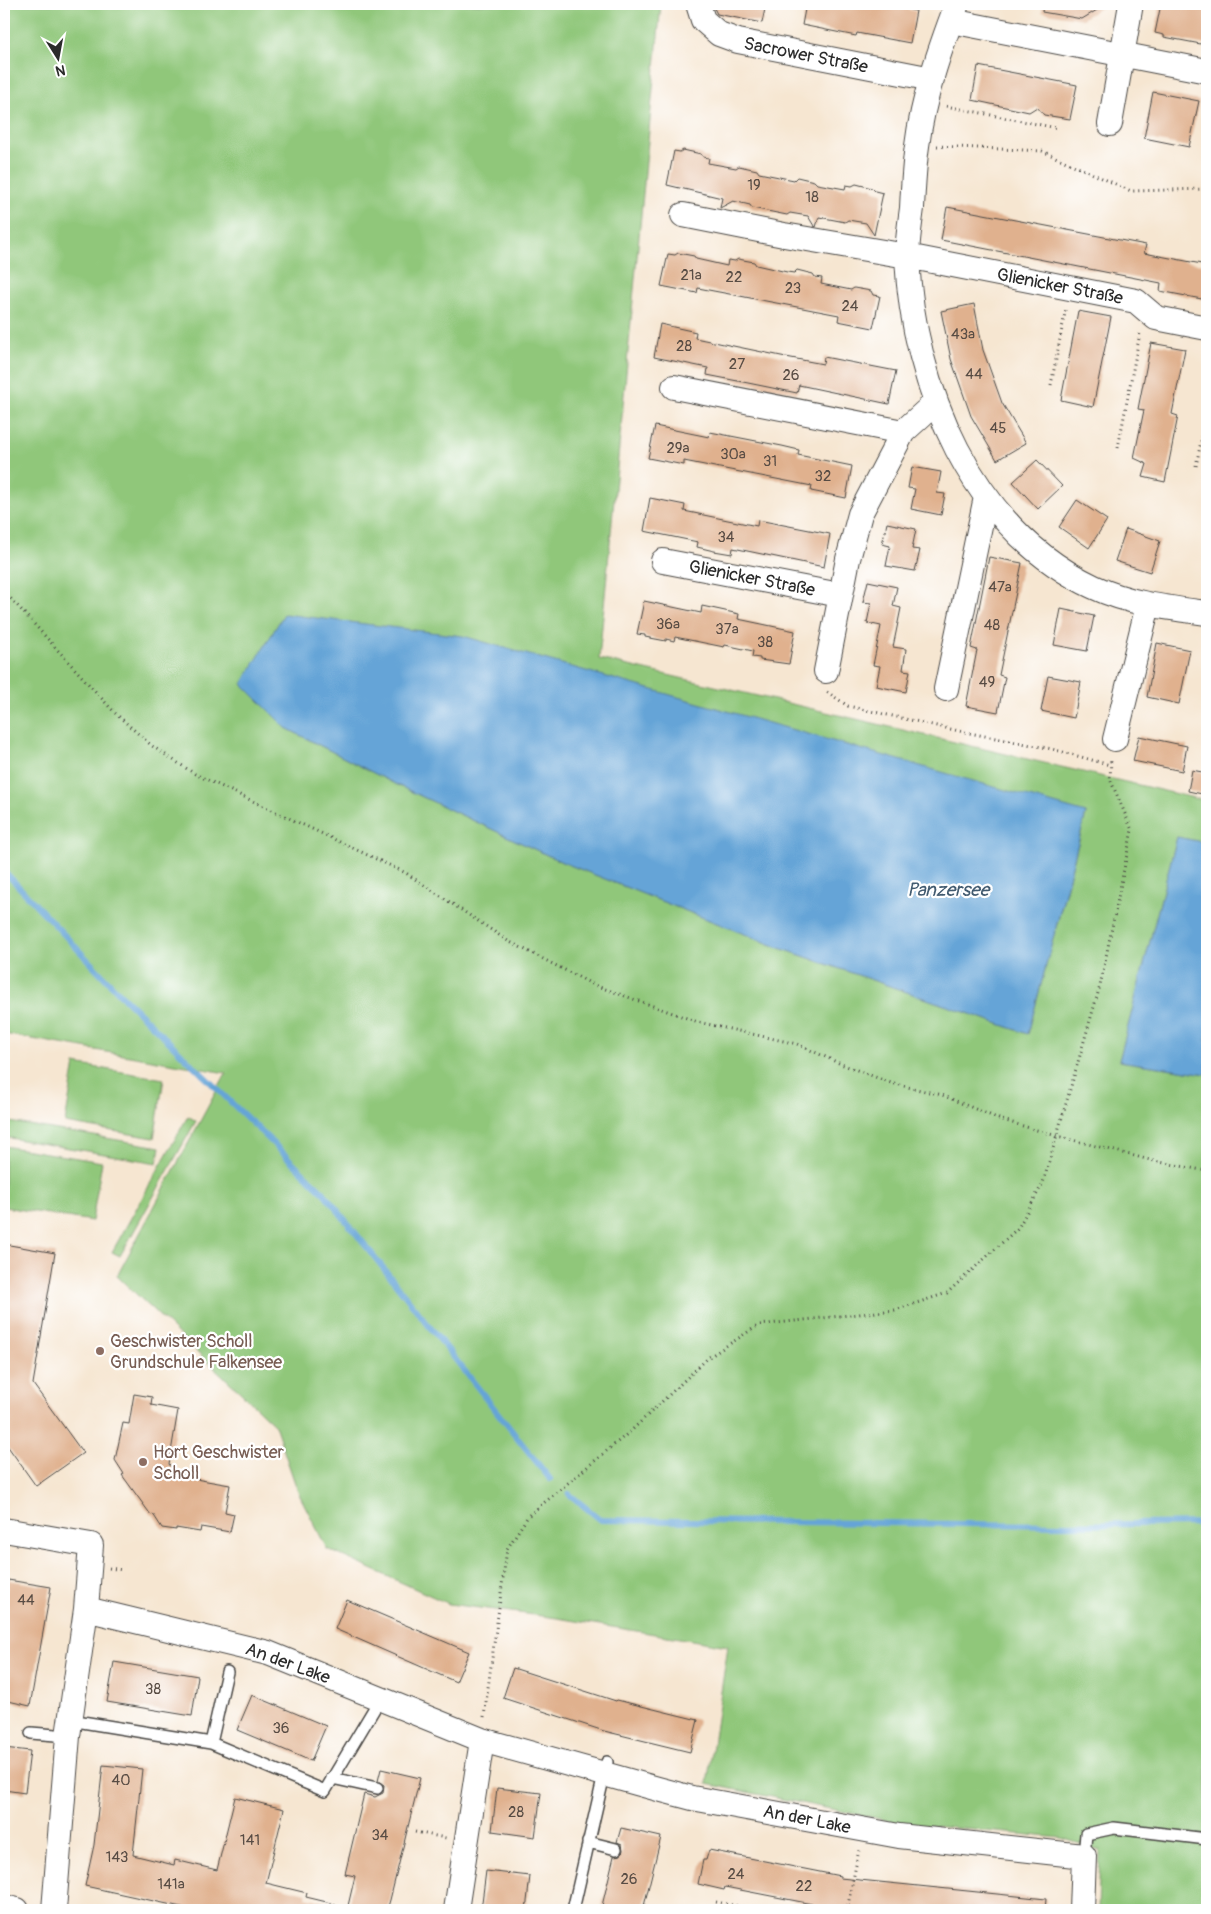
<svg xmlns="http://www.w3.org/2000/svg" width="1211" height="1914" viewBox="0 0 1211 1914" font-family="Pangolin,sans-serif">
<rect width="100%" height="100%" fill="#fff"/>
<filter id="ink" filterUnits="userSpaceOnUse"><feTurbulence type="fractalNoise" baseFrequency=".02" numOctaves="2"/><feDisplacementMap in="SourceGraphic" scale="10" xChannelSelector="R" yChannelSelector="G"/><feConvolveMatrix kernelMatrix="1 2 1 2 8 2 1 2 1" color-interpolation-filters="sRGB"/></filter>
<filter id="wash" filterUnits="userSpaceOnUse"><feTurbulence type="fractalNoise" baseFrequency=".0096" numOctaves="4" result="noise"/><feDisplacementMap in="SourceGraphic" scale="20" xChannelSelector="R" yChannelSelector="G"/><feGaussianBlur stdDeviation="1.12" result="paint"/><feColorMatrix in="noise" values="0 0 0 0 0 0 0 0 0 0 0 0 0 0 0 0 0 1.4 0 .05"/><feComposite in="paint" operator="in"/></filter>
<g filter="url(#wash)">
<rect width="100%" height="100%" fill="#f6e6d1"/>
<path fill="#90c77a" stroke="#5e7952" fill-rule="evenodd" d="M 4,4 L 661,4 L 599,659 L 1207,801 L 1207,843 L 1177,837 L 1119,1061 L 1207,1074 L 1207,1910 L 1098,1910 L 1100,1850 L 1061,1838 L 900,1823 L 707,1784 L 728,1646 L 557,1618 L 449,1604 L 327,1549 L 298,1492 L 275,1425 L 117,1276 L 226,1073 L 4,1034 ZM 286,728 L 1086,813 L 1086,814 L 1028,1034 L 780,948 L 562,862 L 395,784 Z
M 75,1064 L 164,1079 L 154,1138 L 65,1123 Z
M 188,1116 L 196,1121 L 120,1256 L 112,1252 Z
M 4,1121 L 160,1147 L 157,1163 L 4,1137 Z
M 4,1146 L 102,1162 L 92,1221 L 4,1207 Z"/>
<path fill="#65a4d7" stroke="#486881" d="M 284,614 L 463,636 L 1086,813 L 1028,1034 L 780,948 L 562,862 L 395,784 L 286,728 L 242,684 Z
M 1177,837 L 1207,843 L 1207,1074 L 1119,1061 Z"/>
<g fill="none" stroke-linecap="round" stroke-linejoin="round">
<path stroke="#65a4d7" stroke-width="6" d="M 4,871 L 120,994 L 324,1193 L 550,1479
M 569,1494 L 601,1520 L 1066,1525 L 1207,1523"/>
</g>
<g id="blocks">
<path fill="#e0b18e" d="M 712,4 L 766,4 L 762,23 L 717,14 Z
M 806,4 L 881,4 L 916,11 L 910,43 L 857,33 L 856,36 L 802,25 Z
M 1043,4 L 1107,4 L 1082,19 L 1042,12 Z
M 1161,4 L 1195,4 L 1207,6 L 1206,45 L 1164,37 L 1164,35 L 1155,33 Z
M 978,66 L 1077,85 L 1070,119 L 1044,115 L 1037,107 L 1029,112 L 972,100 Z
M 1153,92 L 1199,101 L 1189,147 L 1144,138 Z
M 683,150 L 701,154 L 703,157 L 709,158 L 708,163 L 736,168 L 739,166 L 757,170 L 759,173 L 794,180 L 797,177 L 814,181 L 817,184 L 845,189 L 846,185 L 852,186 L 856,184 L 872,188 L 875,191 L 883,193 L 874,235 L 866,223 L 848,220 L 845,222 L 819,217 L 816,227 L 814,226 L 808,216 L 790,213 L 787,215 L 752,208 L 750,205 L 733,201 L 720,208 L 722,198 L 667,185 L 674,151 L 680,152 Z
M 947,207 L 1146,245 L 1144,253 L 1207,265 L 1207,300 L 1160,291 L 1161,283 L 941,240 Z
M 678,253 L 694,256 L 696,259 L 727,266 L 728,260 L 735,261 L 738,259 L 754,262 L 756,265 L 787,272 L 794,273 L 797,270 L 813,274 L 815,277 L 822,278 L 821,284 L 851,290 L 854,288 L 871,291 L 873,295 L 880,296 L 873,328 L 838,321 L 839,315 L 698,288 L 697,293 L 661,286 L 668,254 L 675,255 Z
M 974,304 L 983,350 L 1002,403 L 1026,443 L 997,460 L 971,416 L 951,359 L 941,311 Z
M 1078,311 L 1111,317 L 1093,407 L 1061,400 Z
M 660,324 L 696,332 L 695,338 L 786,357 L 823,364 L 824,357 L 896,371 L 889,404 L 799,385 L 797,393 L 748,383 L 707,375 L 708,368 L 654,357 Z
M 1151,343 L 1185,349 L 1172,414 L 1178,416 L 1165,482 L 1143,477 L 1147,464 L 1134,458 L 1144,410 L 1138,409 Z
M 655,426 L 709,437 L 710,432 L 782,446 L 799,450 L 798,455 L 852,466 L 846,498 L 811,491 L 812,486 L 684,461 L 684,465 L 648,458 Z
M 1037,460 L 1062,486 L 1038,509 L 1013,482 Z
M 912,467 L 941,472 L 937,493 L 945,494 L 941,515 L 911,509 L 915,489 L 908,488 Z
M 650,498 L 685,505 L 684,511 L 757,526 L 758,520 L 830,534 L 824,567 L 733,548 L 732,554 L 714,551 L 697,547 L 698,542 L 644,531 Z
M 1077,500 L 1107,520 L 1089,548 L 1059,527 Z
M 887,523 L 916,529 L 912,549 L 920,550 L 915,571 L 886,566 L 890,546 L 882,544 Z
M 1126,529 L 1160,541 L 1150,572 L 1115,561 Z
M 989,557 L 1022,563 L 999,675 L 1005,677 L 998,712 L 966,706 L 977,650 L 971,648 Z
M 868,581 L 897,587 L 893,606 L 901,608 L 893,647 L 906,649 L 903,670 L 910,671 L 906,692 L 876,686 L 880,666 L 873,665 L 881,626 L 867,623 L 871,603 L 863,602 Z
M 644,601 L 701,613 L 702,606 L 739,614 L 738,619 L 795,631 L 789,664 L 760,660 L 760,658 L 752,657 L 753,651 L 725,645 L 724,647 L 675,637 L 674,641 L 666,639 L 666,641 L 645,637 L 645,635 L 637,634 Z
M 1061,609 L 1094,616 L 1087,651 L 1054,645 Z
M 1157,643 L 1190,650 L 1179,704 L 1147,697 Z
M 1048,676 L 1081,682 L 1074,718 L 1041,711 Z
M 1139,736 L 1187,746 L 1182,771 L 1133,761 Z
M 1192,770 L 1207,773 L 1207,795 L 1188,791 Z
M 4,1244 L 55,1253 L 33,1384 L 83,1453 L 36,1486 L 4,1441 Z
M 134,1394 L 152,1397 L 151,1405 L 178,1410 L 169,1464 L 178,1476 L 230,1485 L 225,1512 L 234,1514 L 230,1532 L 201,1527 L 200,1532 L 176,1528 L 176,1530 L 162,1528 L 153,1514 L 151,1515 L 122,1475 L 124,1474 L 115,1460 L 123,1423 L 129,1424 Z
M 8,1580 L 51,1587 L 30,1706 L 4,1700 L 4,1591 L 6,1592 Z
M 347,1600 L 469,1652 L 456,1682 L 335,1629 Z
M 114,1662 L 198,1676 L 192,1716 L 107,1702 Z
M 513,1668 L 616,1701 L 617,1700 L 698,1720 L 690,1752 L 604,1731 L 503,1698 Z
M 252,1695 L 326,1726 L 311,1761 L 237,1730 Z
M 4,1748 L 30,1751 L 25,1793 L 4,1790 Z
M 103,1765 L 142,1769 L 133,1855 L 174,1865 L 175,1860 L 217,1870 L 235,1797 L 284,1809 L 266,1883 L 307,1893 L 306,1897 L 335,1904 L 334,1910 L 195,1910 L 85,1886 L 94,1845 Z
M 381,1769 L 420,1778 L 390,1900 L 387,1910 L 347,1910 L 355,1876 L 345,1874 L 364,1794 L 375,1797 L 383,1793 L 384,1785 L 378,1781 Z
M 497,1788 L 541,1793 L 535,1837 L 492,1831 Z
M 621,1828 L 661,1837 L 643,1910 L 601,1910 L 614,1856 L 621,1855 L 623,1850 L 622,1844 L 617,1842 Z
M 709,1850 L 840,1876 L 840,1878 L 1046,1899 L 1045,1910 L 811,1910 L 812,1904 L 725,1887 L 724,1890 L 698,1884 L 703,1860 L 706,1860 Z
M 486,1871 L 530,1876 L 526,1910 L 481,1910 Z"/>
</g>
</g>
<g filter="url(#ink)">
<use href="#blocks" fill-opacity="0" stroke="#494744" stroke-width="1"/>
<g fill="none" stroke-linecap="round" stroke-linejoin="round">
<defs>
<path id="lane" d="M 70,1720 L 211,1743 L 325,1791 L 380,1699
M 31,1733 L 68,1736
M 211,1743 L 227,1672
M 332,1778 L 377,1788
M 588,1842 L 616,1849
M 1084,1856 L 1086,1834 L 1114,1828 L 1207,1839
M 573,1910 L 607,1762"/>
<path id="street" d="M 698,4 L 703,20 L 719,34 L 738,41 L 932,79
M 957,4 C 940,49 923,97 917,146 C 914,166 913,187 912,208 C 910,224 907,242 907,258 C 913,386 972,530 1094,587 C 1130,604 1169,608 1207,613
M 951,21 L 1207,71
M 1110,124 L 1131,4
M 683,215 L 784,235 L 907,256 L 1136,301 L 1156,318 L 1207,328
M 674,387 L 903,432
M 663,561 L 840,595
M 826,671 L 848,559 L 860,514 L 903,432 L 936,402
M 946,689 L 986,497
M 1115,739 L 1148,605
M 4,1530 L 91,1545 L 86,1609 L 68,1736 L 54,1910
M 86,1609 L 268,1653 L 482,1740 L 658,1789 L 692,1798 L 899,1836 L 1084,1856 L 1082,1910
M 4,1907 L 17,1910
M 456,1910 L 482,1740"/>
</defs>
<use href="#lane" stroke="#494744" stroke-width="14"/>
<use href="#street" stroke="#494744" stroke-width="26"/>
<path stroke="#494744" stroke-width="3" stroke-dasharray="1 4" stroke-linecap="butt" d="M 946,106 L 1057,128
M 937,146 L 1042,151 L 1131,191 L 1207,189
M 1051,385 L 1066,308
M 1118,448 L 1140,333
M 1196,466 L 1207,412
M 4,591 L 115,713 L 152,746 L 195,774 L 406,873 L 508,941 L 594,985 L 698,1022 L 797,1044 L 841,1064 L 891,1083 L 942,1095 L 999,1119 L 1057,1136 L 1154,1161 L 1207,1171
M 827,692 L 848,706 L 959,731 L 1052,749 L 1110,765
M 109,1568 L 123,1570
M 484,1717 L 507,1549 L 528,1516 L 632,1430 L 709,1357 L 759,1325 L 895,1310 L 947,1293 L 1018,1228 L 1043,1183 L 1100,986 L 1132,830 L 1110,779 L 1111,759
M 415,1832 L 446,1838
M 716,1902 L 760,1910
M 847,1910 L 859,1850"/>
<use href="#lane" stroke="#fff" stroke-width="11"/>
<use href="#street" stroke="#fff" stroke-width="24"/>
</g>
</g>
<g fill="#8d6e63" stroke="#fff" stroke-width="2">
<circle cx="100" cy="1351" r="5"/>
<circle cx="143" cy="1462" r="5"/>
</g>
<g text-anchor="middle" stroke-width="4.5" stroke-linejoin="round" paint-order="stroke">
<g font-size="15" fill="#584c44">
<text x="754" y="190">19</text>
<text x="812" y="202">18</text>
<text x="691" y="280">21a</text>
<text x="734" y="282">22</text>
<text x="793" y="293">23</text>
<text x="850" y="311">24</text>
<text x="963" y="339">43a</text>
<text x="684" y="351">28</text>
<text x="737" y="369">27</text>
<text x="974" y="379">44</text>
<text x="791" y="380">26</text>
<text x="998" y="433">45</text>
<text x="678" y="453">29a</text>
<text x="733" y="459">30a</text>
<text x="770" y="466">31</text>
<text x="823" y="481">32</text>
<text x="726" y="542">34</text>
<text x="1000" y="592">47a</text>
<text x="668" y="629">36a</text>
<text x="992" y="630">48</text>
<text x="727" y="634">37a</text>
<text x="765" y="647">38</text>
<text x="987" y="687">49</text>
<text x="26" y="1605">44</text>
<text x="153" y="1694">38</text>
<text x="281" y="1733">36</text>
<text x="121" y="1785">40</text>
<text x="516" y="1817">28</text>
<text x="380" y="1840">34</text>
<text x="250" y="1845">141</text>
<text x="117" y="1862">143</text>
<text x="736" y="1879">24</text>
<text x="629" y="1884">26</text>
<text x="171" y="1889">141a</text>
<text x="804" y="1891">22</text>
</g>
<g font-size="18" fill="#2b2b2b" stroke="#fff">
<text transform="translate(806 55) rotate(11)" y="6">Sacrower Straße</text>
<text transform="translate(1060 286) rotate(11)" y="6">Glienicker Straße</text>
<text transform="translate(752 578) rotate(11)" y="6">Glienicker Straße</text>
<text transform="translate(288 1663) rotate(20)" y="6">An der Lake</text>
<text transform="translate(807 1819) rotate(11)" y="6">An der Lake</text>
</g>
<g font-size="18" fill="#785e54" stroke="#fff" text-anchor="start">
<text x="110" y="1347">Geschwister Scholl<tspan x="110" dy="21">Grundschule Falkensee</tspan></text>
<text x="153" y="1458">Hort Geschwister<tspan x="153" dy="21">Scholl</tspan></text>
</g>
<g font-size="19" font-style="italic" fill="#425b70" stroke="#fff">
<text x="948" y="896">Panzersee</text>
</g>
</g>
<rect width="1211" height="1914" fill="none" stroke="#fff" stroke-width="20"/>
<g transform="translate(58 58) rotate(169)" stroke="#ffffff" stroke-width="4" paint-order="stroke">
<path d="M0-4L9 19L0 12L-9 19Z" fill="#2b2b2b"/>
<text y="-8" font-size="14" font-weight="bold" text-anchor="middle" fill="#2b2b2b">N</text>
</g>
</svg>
